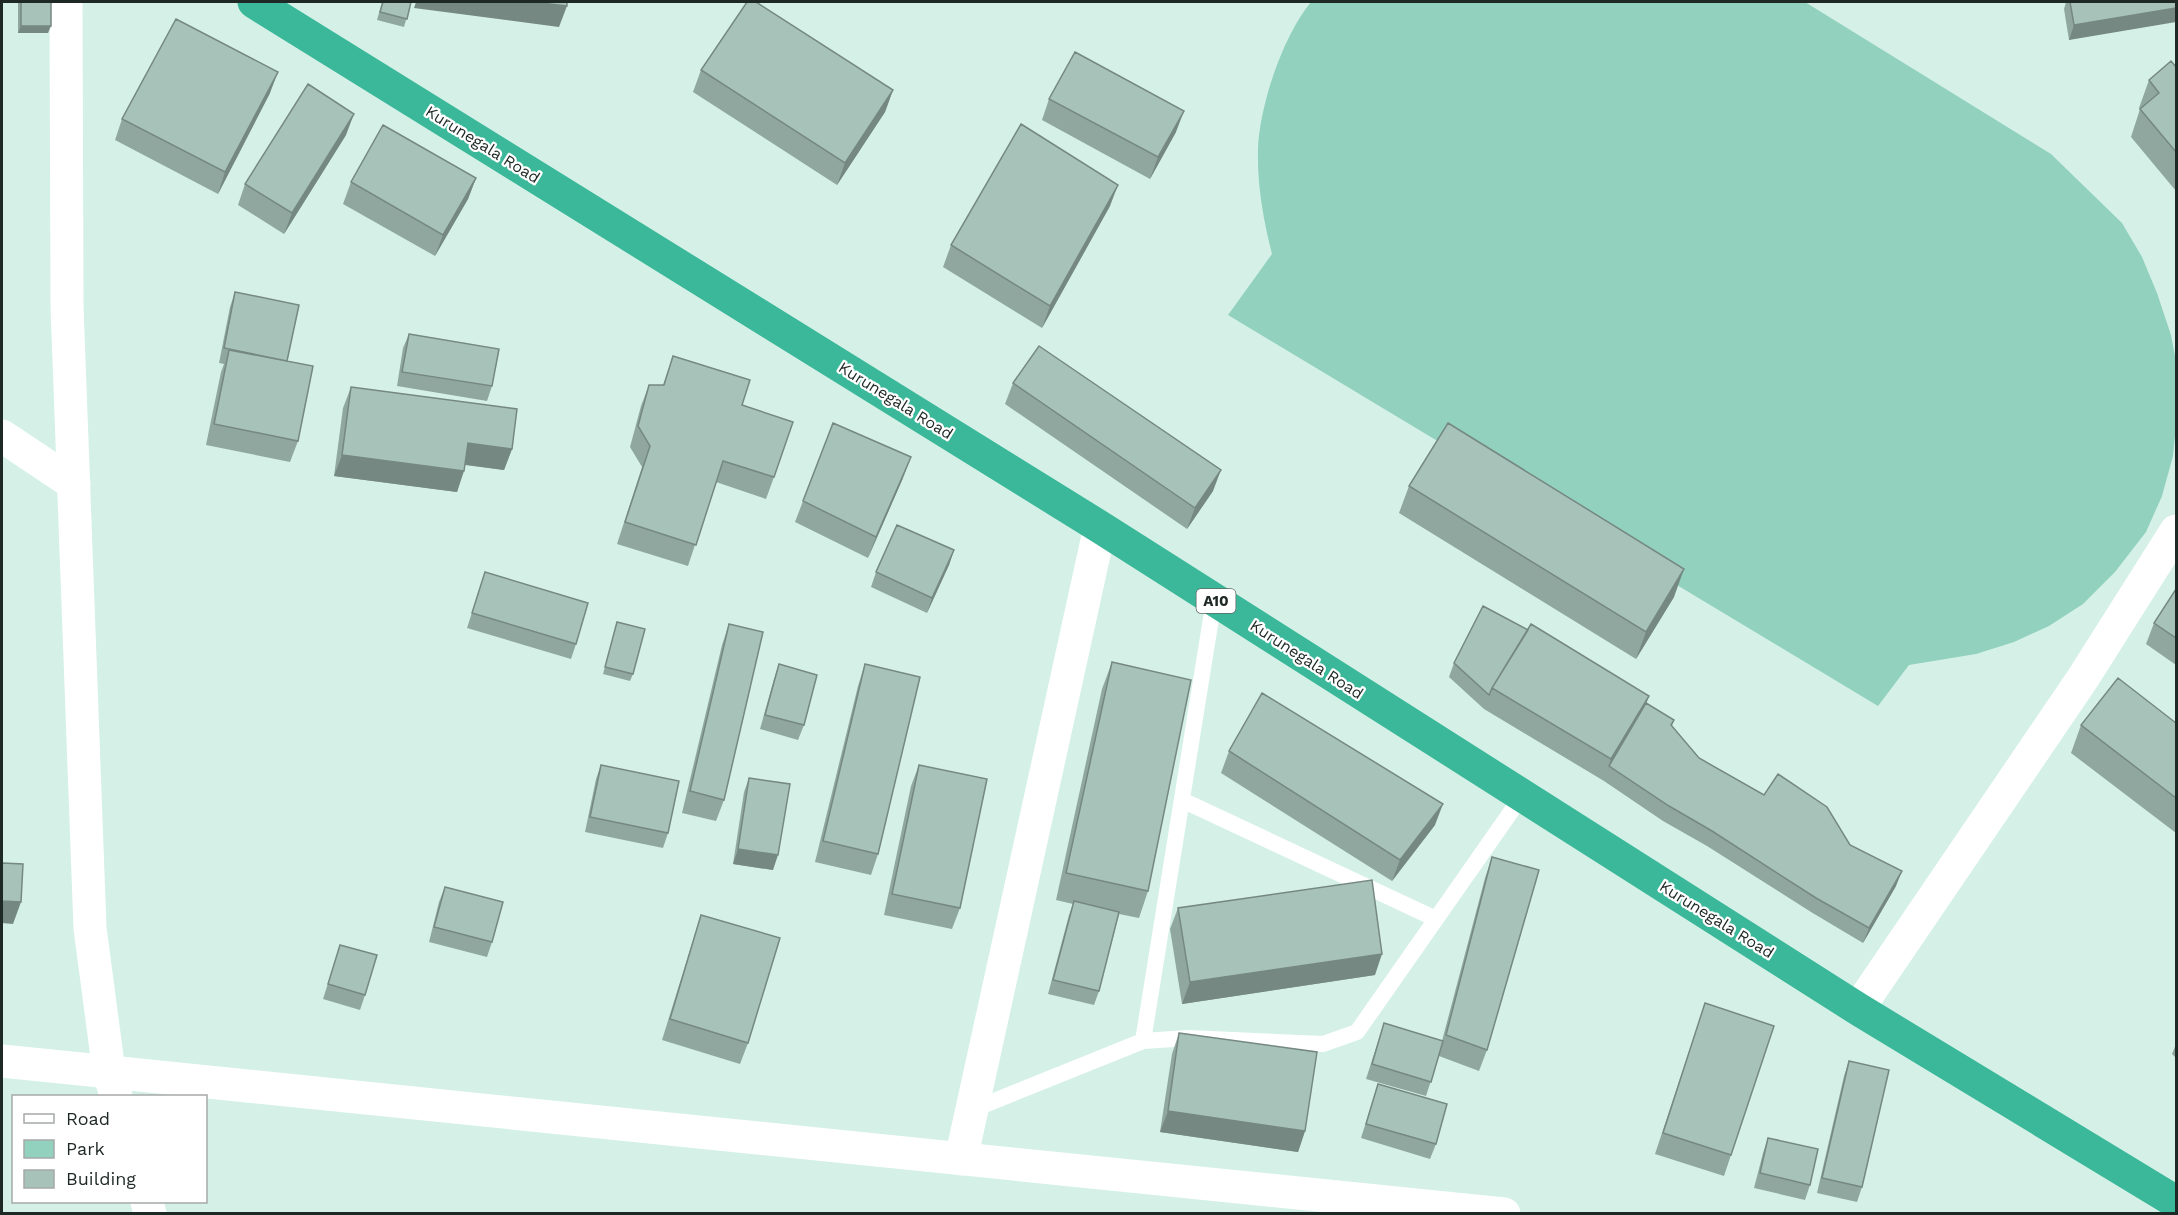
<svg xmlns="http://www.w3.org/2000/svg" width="2178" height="1215" viewBox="0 0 2178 1215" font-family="'Work Sans',sans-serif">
<rect width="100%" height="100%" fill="#d5f1e7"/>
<path fill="#92d1be" d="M 1311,2 L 1805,2 L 2051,154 L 2122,223 L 2142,257 L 2157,293 L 2171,335 L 2176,361 L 2176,425 L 2173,456 L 2162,496 L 2146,532 L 2115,572 L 2083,604 L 2049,626 L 2014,642 L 1976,654 L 1909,665 L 1878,706 L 1228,315 L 1272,254 C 1263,219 1257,184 1258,148 C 1260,104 1283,36 1311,2 Z"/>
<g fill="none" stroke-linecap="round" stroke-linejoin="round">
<path stroke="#fff" stroke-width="16" d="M 1182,800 L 1436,919
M 1143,1041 L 1214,600
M 972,1110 L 1143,1041 L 1188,1038 L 1323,1044 L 1357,1032 L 1522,796"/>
<path stroke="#fff" stroke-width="33" d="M 2,436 L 74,484
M 1858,1009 L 2083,678 L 2176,531
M 109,1072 L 116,1096
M 961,1159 L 1100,527
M 147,1202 L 150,1214"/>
<path stroke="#fff" stroke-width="33" d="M 66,2 L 67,306 L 90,928 L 109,1072
M 2,1061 L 1504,1214"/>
<path stroke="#3bb89a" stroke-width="33" d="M 254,2 L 1100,527 L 1858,1009 L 2176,1202"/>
</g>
<path fill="#90a79f" d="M 18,2 L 51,2 L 48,33 L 18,33 Z
M 382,2 L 411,2 L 404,27 L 377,20 Z
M 2066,2 L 2176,2 L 2069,40 L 2064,9 Z
M 2176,67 L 2176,191 L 2131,137 L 2140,109 L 2139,108 L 2149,80 Z
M 701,70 L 893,90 L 885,112 L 837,185 L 693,92 Z
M 270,93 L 218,194 L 115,140 L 122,119 Z
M 1049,99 L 1176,132 L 1150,179 L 1042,120 Z
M 346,135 L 284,234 L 238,205 L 245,184 Z
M 476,178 L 468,199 L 435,256 L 343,204 L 351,182 Z
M 1110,206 L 1042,328 L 943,267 L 951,245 Z
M 235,292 L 287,361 L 298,441 L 290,462 L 206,445 L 221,372 L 224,364 L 219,363 L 230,307 Z
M 409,334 L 492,386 L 487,401 L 397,386 L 403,348 Z
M 673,356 L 742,405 L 774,477 L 766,499 L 716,482 L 688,566 L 617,544 L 642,467 L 630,447 L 641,406 L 649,385 L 663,385 Z
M 1013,383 L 1213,491 L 1187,529 L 1005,404 Z
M 351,387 L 512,449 L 504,470 L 465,465 L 457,492 L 334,476 L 343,408 Z
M 903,478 L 868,558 L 795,522 L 803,501 Z
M 1409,486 L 1674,597 L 1636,659 L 1399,513 Z
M 954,550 L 949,565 L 927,613 L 871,587 L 876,572 Z
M 485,572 L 576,644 L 571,659 L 467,628 Z
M 2176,589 L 2176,665 L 2146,644 L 2154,623 Z
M 617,622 L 633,674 L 630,681 L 603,674 Z
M 729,624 L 724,800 L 716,821 L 682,813 L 722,645 Z
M 1112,662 L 1148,891 L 1139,918 L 1119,914 L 1099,991 L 1094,1005 L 1048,994 L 1069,915 L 1073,904 L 1056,900 L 1102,689 Z
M 1454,663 L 1649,696 L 1646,703 L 1674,720 L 1672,726 L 1699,758 L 1850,845 L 1896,886 L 1863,943 L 1811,912 L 1707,846 L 1663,821 L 1604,781 L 1484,709 L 1449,677 Z
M 779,664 L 804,725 L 798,740 L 760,729 L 774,679 Z
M 865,664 L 878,854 L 871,875 L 815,862 L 858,686 Z
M 2176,723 L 2176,833 L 2071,753 L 2081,725 Z
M 1229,751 L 1435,825 L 1392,881 L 1221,773 Z
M 601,765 L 668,833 L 663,848 L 585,832 L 596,779 Z
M 919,765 L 960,908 L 952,929 L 884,915 L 911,786 Z
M 749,778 L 773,870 L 733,864 L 744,792 Z
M 1492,857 L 1487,1050 L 1479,1071 L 1439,1056 L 1426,1096 L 1366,1079 L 1384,1023 L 1442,1041 L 1485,878 Z
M 445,887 L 492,942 L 487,957 L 429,942 L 439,902 Z
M 1178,908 L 1375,975 L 1182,1004 L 1170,929 Z
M 701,915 L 748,1043 L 740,1064 L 662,1040 L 694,937 Z
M 340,945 L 365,995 L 360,1010 L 323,999 Z
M 1705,1003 L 1731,1155 L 1724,1176 L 1655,1154 Z
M 1179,1033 L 1305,1131 L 1298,1152 L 1160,1132 L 1172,1054 Z
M 2176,1044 L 2176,1058 L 2172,1054 Z
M 1849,1061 L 1862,1187 L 1857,1202 L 1817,1193 L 1844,1076 Z
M 1378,1084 L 1436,1144 L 1430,1159 L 1361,1138 Z
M 1768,1138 L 1810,1185 L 1805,1200 L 1754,1188 L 1763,1153 Z"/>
<path fill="#758882" d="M 416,2 L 532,2 L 567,6 L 559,27 L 414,8 Z
M 2176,8 L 2176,22 L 2069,40 L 2074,25 Z
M 21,26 L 51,26 L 48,33 L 18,33 Z
M 278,72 L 270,93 L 218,194 L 225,172 Z
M 893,90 L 885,112 L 837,185 L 845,163 Z
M 1184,111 L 1176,132 L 1150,179 L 1158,157 Z
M 354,114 L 346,135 L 284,234 L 292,213 Z
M 476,178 L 468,199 L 435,256 L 443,235 Z
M 1118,185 L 1110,206 L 1042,328 L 1050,306 Z
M 468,443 L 512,449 L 504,470 L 460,464 Z
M 342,455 L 464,471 L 457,492 L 334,476 Z
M 911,457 L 903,478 L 868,558 L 876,537 Z
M 1221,470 L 1213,491 L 1187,529 L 1195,508 Z
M 954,550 L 949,565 L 927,613 L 932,598 Z
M 1684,569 L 1674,597 L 1636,659 L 1646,632 Z
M 1649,696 L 1641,718 L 1609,766 L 1611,759 Z
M 1443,804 L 1435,825 L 1392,881 L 1400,860 Z
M 738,849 L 778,855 L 773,870 L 733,864 Z
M 1902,871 L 1896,886 L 1863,943 L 1869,928 Z
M 2,901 L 21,902 L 13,924 L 2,923 Z
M 1382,954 L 1375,975 L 1182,1004 L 1190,982 Z
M 1168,1111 L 1305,1131 L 1298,1152 L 1160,1132 Z"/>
<path fill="#a7c2b9" stroke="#758882" stroke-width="1.5" d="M 21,2 L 51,2 L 51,26 L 21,26 Z
M 383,2 L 411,2 L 407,19 L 380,12 Z
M 532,2 L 567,2 L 567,6 Z
M 747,2 L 756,2 L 893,90 L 845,163 L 701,70 Z
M 2070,2 L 2176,2 L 2176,8 L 2074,25 Z
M 176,19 L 278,72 L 225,172 L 122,119 Z
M 1075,52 L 1184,111 L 1158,157 L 1049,99 Z
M 2171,61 L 2176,67 L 2176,152 L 2140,109 L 2159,93 L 2149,80 Z
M 308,84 L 354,114 L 292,213 L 245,184 Z
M 1021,124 L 1118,185 L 1050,306 L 951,245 Z
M 383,125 L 476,178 L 443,235 L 351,182 Z
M 235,292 L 299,305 L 287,361 L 224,348 Z
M 409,334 L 499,349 L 492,386 L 402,372 Z
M 1039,346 L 1221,470 L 1195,508 L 1013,383 Z
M 229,350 L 313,366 L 298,441 L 214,424 Z
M 673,356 L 750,380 L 742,405 L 793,422 L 774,477 L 723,461 L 696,545 L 625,522 L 650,446 L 638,426 L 649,385 L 664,385 Z
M 351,387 L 517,409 L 512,449 L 468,443 L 464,471 L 342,455 Z
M 833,423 L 911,457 L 876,537 L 803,501 Z
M 1448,423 L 1684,569 L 1646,632 L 1409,486 Z
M 897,525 L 954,550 L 932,598 L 876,572 Z
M 485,572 L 588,603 L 576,644 L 472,613 Z
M 2176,589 L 2176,638 L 2154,623 Z
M 1483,606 L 1528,630 L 1492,688 L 1489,695 L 1454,663 Z
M 617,622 L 645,629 L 633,674 L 605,667 Z
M 729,624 L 763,632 L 724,800 L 690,791 Z
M 1531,624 L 1649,696 L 1611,759 L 1492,688 Z
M 1112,662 L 1191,680 L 1148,891 L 1066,873 Z
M 779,664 L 817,675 L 804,725 L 765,715 Z
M 865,664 L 920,677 L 878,854 L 823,841 Z
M 2118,678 L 2176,723 L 2176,798 L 2081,725 Z
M 1262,693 L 1443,804 L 1400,860 L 1229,751 Z
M 1646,703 L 1674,720 L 1671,725 L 1699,758 L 1764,795 L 1778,774 L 1827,807 L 1850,845 L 1902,871 L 1869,928 L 1816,898 L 1712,831 L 1669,806 L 1609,766 Z
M 601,765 L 679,781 L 668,833 L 590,817 Z
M 919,765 L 987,779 L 960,908 L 892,894 Z
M 749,778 L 790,784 L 778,855 L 738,849 Z
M 1492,857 L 1539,870 L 1487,1050 L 1446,1035 Z
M 2,863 L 23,864 L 21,902 L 2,901 Z
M 1372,880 L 1382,954 L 1190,982 L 1178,908 Z
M 445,887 L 503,902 L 492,942 L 434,927 Z
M 1074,901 L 1119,912 L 1099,991 L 1053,980 Z
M 701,915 L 780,938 L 748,1043 L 670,1019 Z
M 340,945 L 377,955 L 365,995 L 328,984 Z
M 1705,1003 L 1774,1026 L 1731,1155 L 1663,1133 Z
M 1384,1023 L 1443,1041 L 1431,1082 L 1372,1064 Z
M 1179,1033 L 1317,1052 L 1305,1131 L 1168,1111 Z
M 1849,1061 L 1889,1070 L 1862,1187 L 1822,1178 Z
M 1378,1084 L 1447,1104 L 1436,1144 L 1366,1124 Z
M 1768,1138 L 1818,1149 L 1810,1185 L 1760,1173 Z"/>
<g text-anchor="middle" stroke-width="4.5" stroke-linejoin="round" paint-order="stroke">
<rect fill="#fff" stroke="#626866" stroke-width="1.5" x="1196.5" y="589" width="39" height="24" rx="4.5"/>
<g font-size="15" font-weight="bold" fill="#1e2825">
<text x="1216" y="606">A10</text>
</g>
<g font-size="16" fill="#1e2825" stroke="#fff">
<text transform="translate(483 144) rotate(32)" y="6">Kurunegala Road</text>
<text transform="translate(896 400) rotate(32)" y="6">Kurunegala Road</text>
<text transform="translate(1307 659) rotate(33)" y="6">Kurunegala Road</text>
<text transform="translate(1717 919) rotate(32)" y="6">Kurunegala Road</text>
</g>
</g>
<rect width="2178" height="1215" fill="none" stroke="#1e2825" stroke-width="6"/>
<rect x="12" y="1095" width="195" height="108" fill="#ffffff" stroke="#a5a9a8" stroke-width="1.5"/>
<rect x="24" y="1114" width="30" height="9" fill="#ffffff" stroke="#a5a9a8" stroke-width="1.5"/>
<text x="66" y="1125" font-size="18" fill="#1e2825">Road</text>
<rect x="24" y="1140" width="30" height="18" fill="#92d1be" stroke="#a5a9a8" stroke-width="1.5"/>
<text x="66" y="1155" font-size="18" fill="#1e2825">Park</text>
<rect x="24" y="1170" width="30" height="18" fill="#a7c2b9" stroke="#a5a9a8" stroke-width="1.5"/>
<text x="66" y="1185" font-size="18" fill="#1e2825">Building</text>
</svg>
